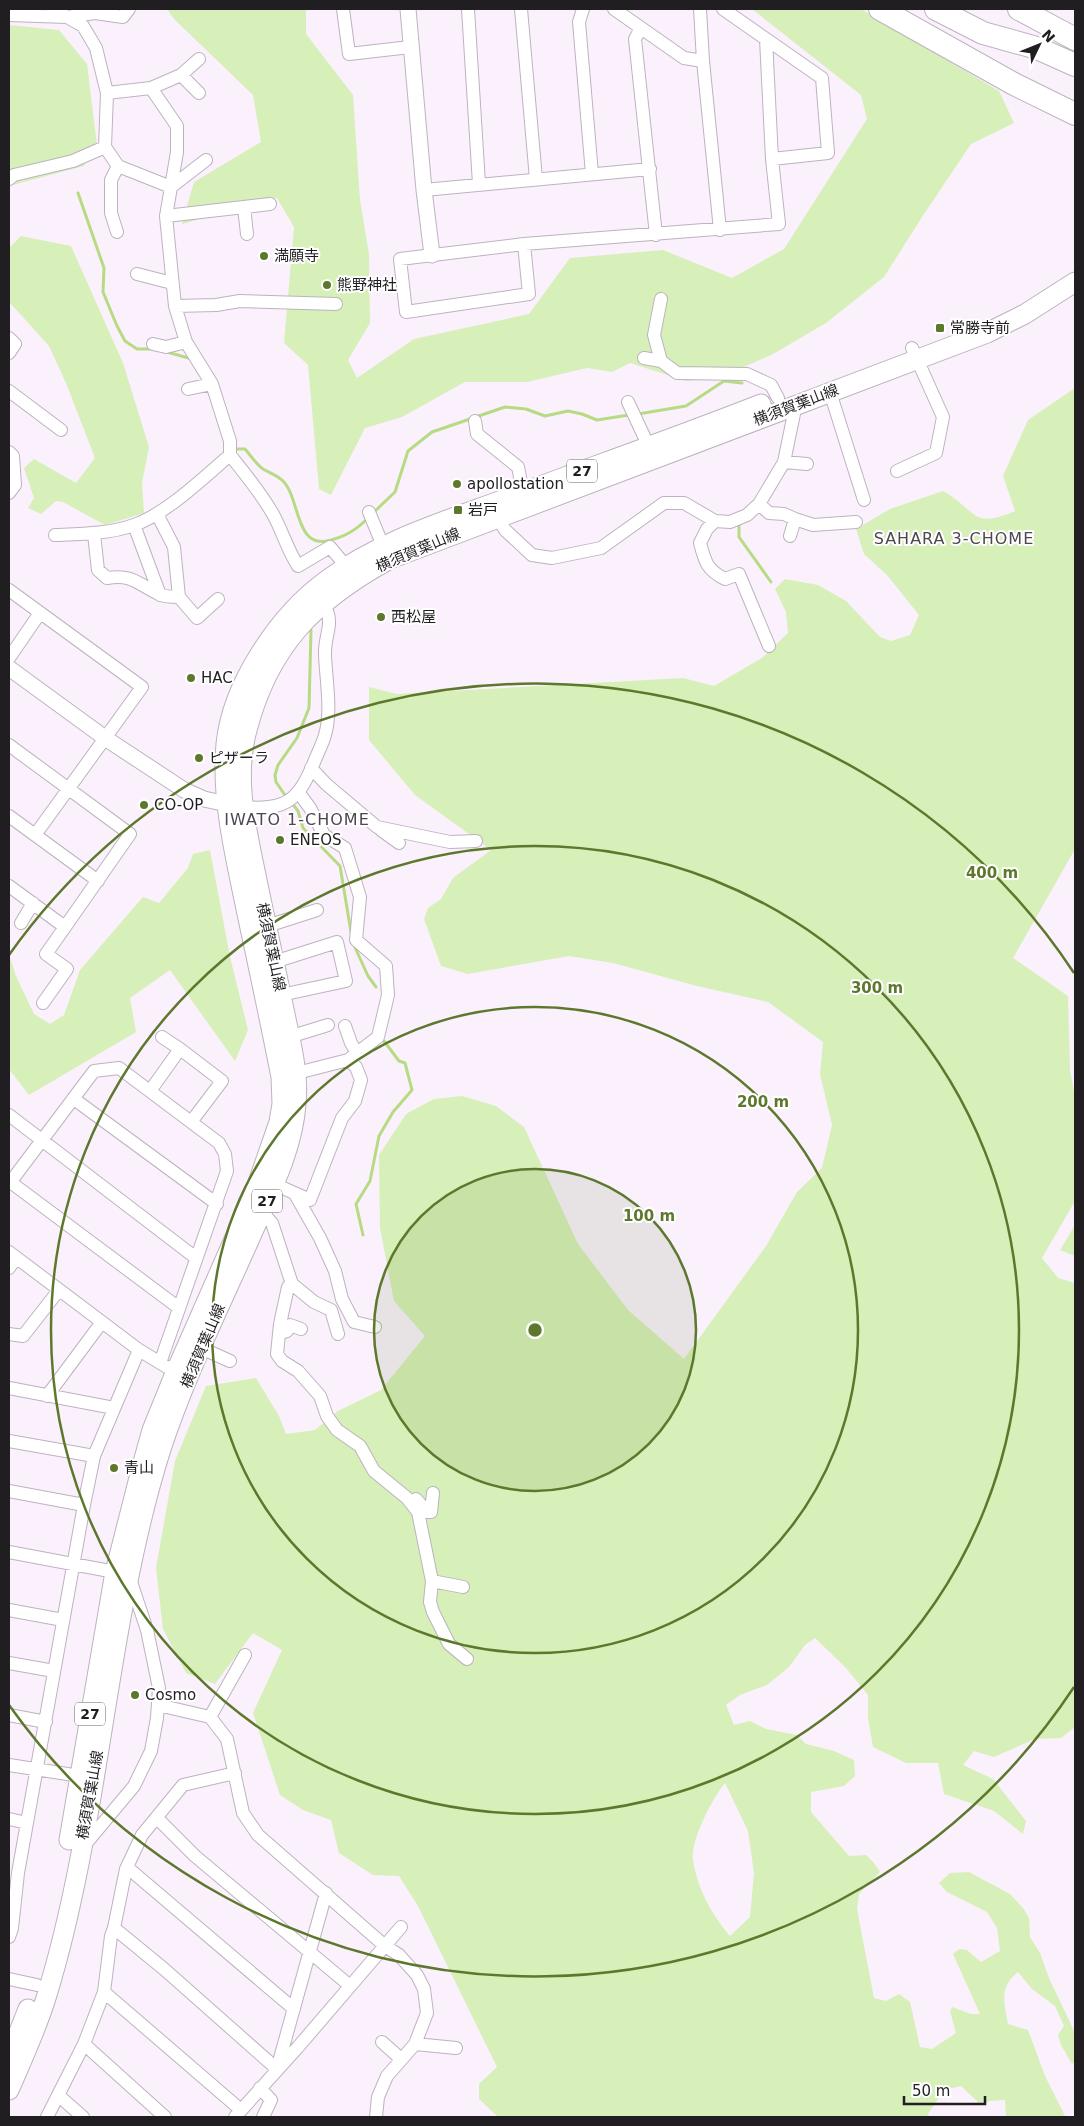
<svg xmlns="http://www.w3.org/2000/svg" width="1084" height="2126" viewBox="0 0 1084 2126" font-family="'DejaVu Sans','Noto Sans JP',sans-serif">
<rect width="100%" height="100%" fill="#fbf1fd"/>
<path fill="#d7efb8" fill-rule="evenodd" d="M 167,9 L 306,9 L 306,34 L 353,95 L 360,200 L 369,254 L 370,323 L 348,360 L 357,378 L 414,339 L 529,314 L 570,258 L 663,250 L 732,278 L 784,249 L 867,119 L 861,95 L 752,9 L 861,9 L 999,91 L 1014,123 L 971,144 L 922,217 L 884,277 L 826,323 L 773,354 L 717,379 L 686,381 L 630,363 L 612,372 L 587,368 L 527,382 L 465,382 L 402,417 L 365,428 L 331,495 L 319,489 L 308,365 L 284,343 L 294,227 L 277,198 L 182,224 L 194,182 L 261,142 L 253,95 L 174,19 Z
M 9,25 L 59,30 L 87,64 L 97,145 L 84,166 L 9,186 Z
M 21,236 L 71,246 L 123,363 L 149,447 L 142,483 L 144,513 L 105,525 L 63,502 L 56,501 L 41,514 L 28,508 L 34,498 L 24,468 L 34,459 L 76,483 L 95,458 L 66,383 L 49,346 L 12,305 L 9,303 L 9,248 Z
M 1075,388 L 1075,849 L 1013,958 L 1068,996 L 1070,1070 L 1075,1097 L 1075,1201 L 1042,1258 L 1058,1278 L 1075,1283 L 1075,1727 L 1061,1738 L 1035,1739 L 994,1757 L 974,1751 L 963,1765 L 993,1779 L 1026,1821 L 1023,1834 L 994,1811 L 944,1794 L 938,1763 L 906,1763 L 873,1747 L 868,1718 L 868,1695 L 846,1668 L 815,1638 L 805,1645 L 789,1667 L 767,1685 L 740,1695 L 726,1705 L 734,1725 L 750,1721 L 766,1729 L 797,1735 L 806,1744 L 834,1751 L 854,1760 L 855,1776 L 844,1786 L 811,1792 L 811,1812 L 849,1856 L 866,1855 L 874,1863 L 880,1872 L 859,1894 L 857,1909 L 874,1998 L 886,2001 L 899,1994 L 910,2002 L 920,2047 L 932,2049 L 956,2033 L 950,2011 L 952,2007 L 971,2014 L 980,2014 L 953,1954 L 959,1949 L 967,1950 L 981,1962 L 1000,1951 L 997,1928 L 987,1912 L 947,1892 L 939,1883 L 950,1873 L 969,1872 L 1010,1894 L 1023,1908 L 1029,1918 L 1030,1937 L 1040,1953 L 1049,1978 L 1075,2033 L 1075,2062 L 1072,2064 L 1061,2045 L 1058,2035 L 1064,2026 L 1055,2006 L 1032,1989 L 1018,1972 C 999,1987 1004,2002 1008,2024 L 1028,2030 L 1045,2076 L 1065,2116 L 1006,2117 L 1005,2100 L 990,2101 L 981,2105 L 961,2086 L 944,2090 L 928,2114 L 929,2117 L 498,2117 L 479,2099 L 479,2084 L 497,2067 L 418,1906 L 399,1876 L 373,1875 L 339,1853 L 331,1820 L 303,1810 L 280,1795 L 253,1713 L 282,1650 L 253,1633 L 215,1684 L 186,1673 L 163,1629 L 156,1568 L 175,1461 L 206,1386 L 256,1378 L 279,1416 L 286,1434 L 315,1430 L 338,1411 L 381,1390 L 425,1336 L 394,1301 L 380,1228 L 379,1155 L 406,1114 L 434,1099 L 462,1096 L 496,1106 L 524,1127 L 578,1244 L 628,1310 L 684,1359 L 766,1246 L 797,1192 L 822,1168 L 832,1125 L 820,1074 L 823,1042 L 768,1002 L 697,986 L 613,963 L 569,956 L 468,974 L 441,966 L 424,919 L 428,908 L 441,899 L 453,878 L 491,850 L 415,795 L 369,740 L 369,687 L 397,694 L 683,678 L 714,686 L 762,658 L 788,633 L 786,612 L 775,589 L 785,579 L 818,585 L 846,601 L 880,637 L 891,641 L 910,635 L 919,615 L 887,575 L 864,554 L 856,529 L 890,509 L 943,491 C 977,510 971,530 1015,511 L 1003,476 L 1028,420 ZM 725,1783 L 748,1831 L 754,1873 L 750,1917 L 730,1936 C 712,1915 697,1888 693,1860 C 690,1841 713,1797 725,1783 Z
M 210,850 L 230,957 L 248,1030 L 235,1061 L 170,970 L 130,998 L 136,1032 L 29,1095 L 9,1069 L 9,954 L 16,976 L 34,1014 L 50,1024 L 64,1015 L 80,970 L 143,897 L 159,903 L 188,868 L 193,854 Z
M 1075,1225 L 1075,1256 L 1060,1250 Z"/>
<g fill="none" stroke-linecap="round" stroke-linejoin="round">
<path stroke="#b7db82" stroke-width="3" d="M 78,193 L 104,268 L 103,292 L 117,326 L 125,341 L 137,349 L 153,349
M 167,352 L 192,359
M 638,414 L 686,406 L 724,381 L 742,383
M 233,449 L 245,449 C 251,456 256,464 263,469 C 270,473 278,476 283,481 C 300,498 295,547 327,541 C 344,537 355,531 367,519
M 373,513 L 395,492 L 408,451 L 432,432 L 505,407 L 526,409 L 545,416 L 568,411 L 582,414 L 597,420 L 629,415
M 739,521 L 739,537 L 771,582
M 287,798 L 276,782 L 275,775 L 278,765 L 297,738 L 309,708 L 311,630
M 291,802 L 298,811 L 303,828 L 340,866 L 351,932
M 353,943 L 368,976 L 376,987
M 363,1235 L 356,1204 L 370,1181 L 379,1136 L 393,1112 L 412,1090 L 405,1063 L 399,1061 L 384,1041"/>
<defs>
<path id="minor" d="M 53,9 L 83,26 L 96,48 L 107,93 L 105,147 L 118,166 L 111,180 L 111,213 L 117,232
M 343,9 L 349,54 L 410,47
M 468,9 L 479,184
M 521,9 L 536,179
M 583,9 L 579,22 L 592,174
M 614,9 L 684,58 L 703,61
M 700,9 L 703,61 L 720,230
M 723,9 L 766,39
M 9,15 L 67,17 L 95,13 L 123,17 L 129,9
M 641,28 L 635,39 L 656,235
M 181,75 L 199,93
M 151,88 L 177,126 L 177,152 L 171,187 L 206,160
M 107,93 L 151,88 L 181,75 L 199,59
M 9,179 L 14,175 L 73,161 L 105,147
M 424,190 L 650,169
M 244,207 L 247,234
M 166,216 L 270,204
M 524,244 L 529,294 L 406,312 L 400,259 L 524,244 L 779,224 L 772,159 L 766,39 L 822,78 L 828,153 L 772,159
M 137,274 L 172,283
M 661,299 L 654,335 L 661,361 L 677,373 L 747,374 L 771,385 L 778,398
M 175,306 L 216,305 L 240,301 L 336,304
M 9,338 L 15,344 L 9,353
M 153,344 L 166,347 L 186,342
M 644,358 L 661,361
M 188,389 L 212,384
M 9,391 L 61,430
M 830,392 L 864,500
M 628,402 L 649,447
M 475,421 L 477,434 L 518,467 L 523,492
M 9,452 L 13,456 L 15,485 L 9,493
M 230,455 C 246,475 262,494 274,516 C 283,533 288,551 298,566 L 330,547 L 351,572
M 784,462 L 807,464
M 897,471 L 936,453 L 943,417 L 912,348
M 759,504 L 769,513 L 784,514 L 795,519 L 790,536
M 369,512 L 383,546
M 157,514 L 174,547 L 179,597 L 197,618 L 218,599
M 498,518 L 505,530 L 532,555 L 552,558 L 601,548 L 664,503 L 684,503 L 715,521 L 730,522 L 747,515 L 759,504 L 784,462 L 796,404
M 795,519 L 813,525 L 856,522
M 715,521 L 707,529 L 700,543 C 705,562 707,570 725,579 L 739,574 L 769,646
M 134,525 L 160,595
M 94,534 L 98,570 L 107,578 C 134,574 137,584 159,594 C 164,597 172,597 179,597
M 55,535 C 81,534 109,534 134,525 C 166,514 203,478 230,455 L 230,441 L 212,384 L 186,342 L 175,306 L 166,216 L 171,187 L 118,166
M 9,590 L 142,687 L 35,835
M 9,658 L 40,613
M 9,745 L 130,834 L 65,927 L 9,886
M 311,768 L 326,784 L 377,827 L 450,842 L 476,841
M 299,793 L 310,808 L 324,835 L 345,848 L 360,897 L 356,940 L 386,966 L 388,995 L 378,1037 L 348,1060
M 244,807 C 288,811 299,799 315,760 C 318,752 323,743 325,735 C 332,712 326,679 325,655 C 324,633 336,624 323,603
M 9,816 L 98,881
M 381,830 L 399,843
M 21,923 L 33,903
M 267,926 L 317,910
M 274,962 L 337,942 L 346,981 L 281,995
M 43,1003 L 67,969 L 46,954 L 65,927
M 345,1026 L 351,1043 L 357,1053
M 162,1037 L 180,1049
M 289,1037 L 328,1025
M 150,1091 L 180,1049 L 222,1081 L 191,1122
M 74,1099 L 217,1204
M 9,1115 L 196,1258
M 9,1181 L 179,1308
M 9,1184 L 94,1071 L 119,1068 L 219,1143 L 225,1154 L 227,1171 L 160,1363
M 274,1184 L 310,1200 L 342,1118 L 355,1101 L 361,1080 L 356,1067 L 348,1060 L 297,1073
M 295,1194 L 320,1238 L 335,1271 L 342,1299 L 354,1322 L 375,1327
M 262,1212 L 272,1223 L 292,1284 L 288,1287 L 280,1324 L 277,1354 L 282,1361 L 298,1371 L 320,1396 L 327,1416 L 337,1430 L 360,1446 L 374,1471 L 407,1498 L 418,1512 L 432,1581 L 430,1602 L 433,1612 L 449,1644 L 467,1659
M 9,1252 L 139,1350 L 167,1367
M 9,1268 L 16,1258
M 292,1284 L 314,1302 L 331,1310 L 338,1334
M 280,1324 L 284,1332 L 287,1331 L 290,1325 L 301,1329
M 9,1334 L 23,1336 L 59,1290
M 201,1348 L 230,1361
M 9,1388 L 114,1408
M 47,1396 L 102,1322
M 9,1441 L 94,1456
M 9,1491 L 84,1505
M 416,1499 L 427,1512 L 431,1512 L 433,1493
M 9,1552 L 115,1572 L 130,1579 L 147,1630 L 159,1688 L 157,1718 L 151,1751 L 134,1786 L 83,1847
M 432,1581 L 463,1587
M 9,1610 L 63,1620
M 9,1663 L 54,1671
M 158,1705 L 210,1717 L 227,1739 L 243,1813 L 258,1835 L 385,1946 L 399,1955 L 417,1975 L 424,1989 L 427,2013 L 415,2044 L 387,2076 L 378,2097 L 376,2117
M 9,1715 L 46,1722
M 210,1717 L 245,1655
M 9,1765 L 80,1776
M 157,1818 L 195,1856 L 349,1985
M 9,1819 L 27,1823
M 128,1868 L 294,2009
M 114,1928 L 164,1969 L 277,2069 L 326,1893
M 9,1937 L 12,1928 L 18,1873 L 84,1505 L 94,1456 L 139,1350
M 9,1979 L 37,1985
M 104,1992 L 241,2110
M 382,2042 L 401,2059
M 84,2044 L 165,2117
M 415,2044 L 456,2048
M 260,2088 L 271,2100 L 263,2117
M 59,2096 L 83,2117
M 47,2117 L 84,2044 L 104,1992 L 111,1936 L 114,1928 L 126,1869 L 142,1835 L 183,1785 L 235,1773
M 235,2117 L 298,2047 L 401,1927"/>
<path id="tertiary" d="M 408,9 L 424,190 L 432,255
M 9,668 L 105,738 L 184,790 L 204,799 L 236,806"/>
<path id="primary" d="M 69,1840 L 115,1572 L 142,1466 L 152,1430 L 176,1371 L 254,1194 L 279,1122 L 282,1104 L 281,1077 C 270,1021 258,965 246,909 C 235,855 221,799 226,744 C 232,684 279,615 327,580 C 379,541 445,521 505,499 C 591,467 677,437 761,404
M 9,2057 L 28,2009
M 9,2090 C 22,2060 36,2030 46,1998 C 101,1820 105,1627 161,1449 C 185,1376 220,1306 251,1236 C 269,1195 293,1150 296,1104 C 299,1073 291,1044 285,1014 C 276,971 267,928 258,885 C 248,835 233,781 247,730 C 269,645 314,601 390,559 L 987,333 L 1025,314 L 1075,282"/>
<path id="motorway" d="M 880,9 L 1014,84 L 1075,114
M 936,9 L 983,33 L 1037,48 L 1075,65
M 1019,9 L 1075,39"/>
</defs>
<use href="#minor" stroke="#bcb3be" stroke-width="14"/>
<use href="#tertiary" stroke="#bcb3be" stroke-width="17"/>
<use href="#primary" stroke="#bcb3be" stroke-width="21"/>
<use href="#motorway" stroke="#bcb3be" stroke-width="24"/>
<use href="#minor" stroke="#fff" stroke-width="12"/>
<use href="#tertiary" stroke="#fff" stroke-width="15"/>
<use href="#primary" stroke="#fff" stroke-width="19"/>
<use href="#motorway" stroke="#fff" stroke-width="22"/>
</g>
<circle cx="535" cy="1330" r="161" fill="#5d782d" fill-opacity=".12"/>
<g fill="none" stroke="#5d782d" stroke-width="2.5">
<circle cx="535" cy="1330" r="161"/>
<circle cx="535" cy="1330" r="323"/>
<circle cx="535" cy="1330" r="484"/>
<path d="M1074 1687A646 646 0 0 1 9 1705M9 955A646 646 0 0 1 1074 973"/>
</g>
<g fill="#5d782d" stroke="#fff" stroke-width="2">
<circle cx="264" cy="256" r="5"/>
<circle cx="327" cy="285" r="5"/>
<rect x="935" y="323" width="10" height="10" rx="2.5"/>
<circle cx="457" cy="484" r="5"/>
<rect x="453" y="505" width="10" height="10" rx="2.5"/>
<circle cx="381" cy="617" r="5"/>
<circle cx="191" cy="678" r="5"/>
<circle cx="199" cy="758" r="5"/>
<circle cx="144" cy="805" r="5"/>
<circle cx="280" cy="840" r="5"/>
<circle cx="114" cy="1468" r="5"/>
<circle cx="135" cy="1695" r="5"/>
</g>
<g text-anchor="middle" stroke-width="4" stroke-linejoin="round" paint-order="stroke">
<g fill="#fff" stroke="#646264" stroke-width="1">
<rect x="567" y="459.5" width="30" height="23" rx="4"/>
<rect x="252" y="1189.5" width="30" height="23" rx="4"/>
<rect x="75" y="1702.5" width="30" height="23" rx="4"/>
</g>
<g font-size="14" font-weight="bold" fill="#211e22">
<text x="582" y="476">27</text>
<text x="267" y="1206">27</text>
<text x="90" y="1719">27</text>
</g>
<g font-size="15" fill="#211e22" stroke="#fff" text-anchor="start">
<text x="274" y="261">満願寺</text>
<text x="337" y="290">熊野神社</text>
<text x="950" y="333">常勝寺前</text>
<text x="467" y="489">apollostation</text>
<text x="468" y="515">岩戸</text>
<text x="391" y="622">西松屋</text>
<text x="201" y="683">HAC</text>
<text x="209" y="763">ピザーラ</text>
<text x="154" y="810">CO-OP</text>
<text x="290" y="845">ENEOS</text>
<text x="124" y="1473">青山</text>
<text x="145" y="1700">Cosmo</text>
</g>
<g font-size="15" fill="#211e22" stroke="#fff">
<text transform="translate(796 405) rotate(-21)" y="5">横須賀葉山線</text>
<text transform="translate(418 550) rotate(-23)" y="5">横須賀葉山線</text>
<text transform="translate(271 947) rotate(78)" y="5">横須賀葉山線</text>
<text transform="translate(203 1346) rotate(-67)" y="5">横須賀葉山線</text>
<text transform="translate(90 1795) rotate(-80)" y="5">横須賀葉山線</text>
</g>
<g font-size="16" letter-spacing="1" fill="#4e4650" stroke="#fff">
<text x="954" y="544">SAHARA 3-CHOME</text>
<text x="297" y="825">IWATO 1-CHOME</text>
</g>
</g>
<circle cx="535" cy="1330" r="8" fill="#5d782d" stroke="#fff" stroke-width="2.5"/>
<g font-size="15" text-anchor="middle" font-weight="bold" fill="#5d782d" stroke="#fff" stroke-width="4" stroke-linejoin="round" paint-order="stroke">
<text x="992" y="878">400 m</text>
<text x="877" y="993">300 m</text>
<text x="763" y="1107">200 m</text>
<text x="649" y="1221">100 m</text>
</g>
<rect width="1084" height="2126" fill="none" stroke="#211e22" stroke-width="20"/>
<g transform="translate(1039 45) rotate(47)" stroke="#ffffff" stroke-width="4" paint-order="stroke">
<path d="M0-4L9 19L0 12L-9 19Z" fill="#211e22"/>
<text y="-8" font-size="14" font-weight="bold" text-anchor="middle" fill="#211e22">N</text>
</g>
<path d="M904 2096v8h81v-8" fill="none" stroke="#211e22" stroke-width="2.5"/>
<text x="912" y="2096" font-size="15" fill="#211e22" stroke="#ffffff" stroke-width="4" paint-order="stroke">50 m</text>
</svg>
